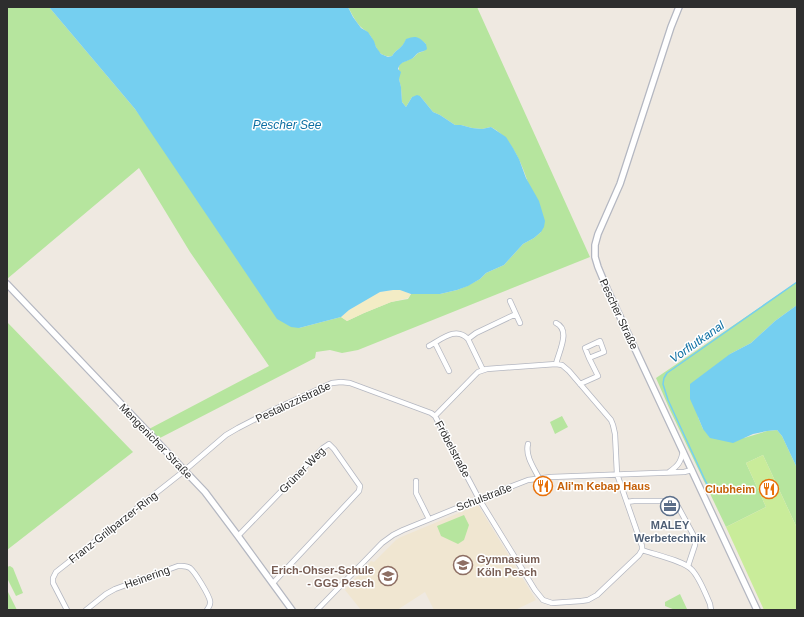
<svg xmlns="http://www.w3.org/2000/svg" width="804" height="617" viewBox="0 0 804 617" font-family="Arial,sans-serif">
<rect width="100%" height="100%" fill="#efe9e1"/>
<path fill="#f0e6d1" d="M 478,505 L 536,600 L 515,610 L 434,610 L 425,592 L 397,610 L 361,610 L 345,590 L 371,561 L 374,562 L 396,540 L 401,537 Z"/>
<path fill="#b6e59e" d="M 7,7 L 49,7 L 135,109 L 299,328 L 341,317 L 347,321 L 364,313 L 391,302 L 408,299 L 411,294 L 440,294 L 457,290 L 467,286 L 480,279 L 486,273 L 504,265 L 523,244 L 534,238 L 541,232 C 533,201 523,143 491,127 L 482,129 L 472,128 L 461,125 L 455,125 L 440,115 L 433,112 L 420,96 L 412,97 L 406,107 L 402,102 L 401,88 L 399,79 L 399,66 L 401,63 L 413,58 L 418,53 L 424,51 L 426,44 L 418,38 L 406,40 C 402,49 396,49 392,56 C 388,57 384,56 380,53 C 375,48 374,40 369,34 C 367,31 364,30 362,28 C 356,23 352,14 348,7 L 477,7 L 590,257 L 358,350 L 342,353 L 330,350 L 316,352 L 315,358 L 158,439 L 149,429 L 269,366 L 190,252 L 139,168 L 7,279 Z
M 797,282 L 797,305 L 775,321 L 751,343 L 730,354 L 698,417 L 703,429 L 744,438 L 767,431 L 777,430 L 782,436 L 797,468 L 797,528 L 763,455 L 746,463 L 766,507 L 726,527 L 670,410 L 656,378 Z
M 7,322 L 133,452 L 7,550 Z
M 562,416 L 568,427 L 555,434 L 550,422 Z
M 464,515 L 469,525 L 464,540 L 458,544 L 441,536 L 437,526 Z
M 10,566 L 13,568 L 23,593 L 16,596 L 7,578 L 7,567 Z
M 7,590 L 17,610 L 7,610 Z
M 680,594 L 687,609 C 680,612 672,609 665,606 L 665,602 Z"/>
<path fill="#f3ecc5" d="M 393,290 L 400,290 L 411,294 L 408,298 L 391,302 L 364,313 L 347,321 L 341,317 L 349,310 L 375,294 L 380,292 Z"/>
<path fill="#c9ec9a" d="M 763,455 L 797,528 L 797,610 L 764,610 L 726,527 L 766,507 L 746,463 Z"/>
<path fill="#75cff0" d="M 49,7 L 348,7 L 353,17 L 361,28 L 368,32 L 374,41 L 376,47 L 381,54 L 388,57 L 392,56 C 396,49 402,49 406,39 C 416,35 419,37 426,44 L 427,49 C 424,52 421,51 418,53 C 416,54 415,56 413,58 C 407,62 400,61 398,69 L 401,72 L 399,79 L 401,87 L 402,102 L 406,107 L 412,97 L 417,95 L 420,96 L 433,112 L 440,115 L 455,125 L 461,125 L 472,128 L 482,129 L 491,127 L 506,137 L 513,148 L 519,159 L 526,178 L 539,201 L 545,221 L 544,227 L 541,232 L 534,238 L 523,244 L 504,265 L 486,273 L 480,279 L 468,286 L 457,290 L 440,294 L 411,294 L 400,290 L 393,290 L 380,292 L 349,310 L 341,317 L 299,328 L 291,327 L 277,319 L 135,109 Z
M 797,305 L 797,468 L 782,436 L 777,430 L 767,431 L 753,434 L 733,443 L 710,438 L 703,429 L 698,417 L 690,399 L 690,384 L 730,354 L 751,343 L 775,321 Z"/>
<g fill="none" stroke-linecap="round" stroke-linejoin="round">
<path stroke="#75cff0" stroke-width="1.5" d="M 709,485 L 707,484 L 704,478 L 668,400 L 663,384 L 664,378 L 667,373 L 797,282"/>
<defs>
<path id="minor" d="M 510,301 L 520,323
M 468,339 L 476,333 L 516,314
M 435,343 L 449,371
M 429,346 C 442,339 456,326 468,339 L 483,370
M 556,364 C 559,351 571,330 556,323
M 580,384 L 598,376 L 589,358 L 604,352 L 600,341 L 585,348 L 589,358
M 528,444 C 525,456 534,468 539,478
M 669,472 C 678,466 681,462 683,451
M 416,481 L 416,493 L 429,519
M 627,502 L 634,501 L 675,501 L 695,538 L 695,545 L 688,566
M 238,536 L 323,448 L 329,444 L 334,449 L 360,486 L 359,491 L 273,583
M 642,550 C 653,554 684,561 691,569 C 699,576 706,595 710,604 L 711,610
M 67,610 L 53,583 L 53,578 L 56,572 L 184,471 L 226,435 L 238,428 L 271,411 L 332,383 L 341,382 L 350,383 L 431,413 L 435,416 L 479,499 L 535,590 L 543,600 L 552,603 L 581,601 L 588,600 L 597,595 L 639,555 L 642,550 L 642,546 L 617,474 L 615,434 L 613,425 L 611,420 L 569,371 L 562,365 L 556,364 L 487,369 L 478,372 L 475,375 L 435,416
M 86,610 L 106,594 L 115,589 L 178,566 C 182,566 186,565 190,568 C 195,572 209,595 210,601 C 211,605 209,607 207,610
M 317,610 L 382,543 L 393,535 L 403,530 L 479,499 L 528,480 L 551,477 L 684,472 L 692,470"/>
<path id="tertiary" d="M 679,7 L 671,27 L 620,184 L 598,234 L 595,245 L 595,257 L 598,267 L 608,291 L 757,610
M 7,284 L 205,492 L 238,536 L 292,610"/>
</defs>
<use href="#minor" stroke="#b4b7c1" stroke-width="6"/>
<use href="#tertiary" stroke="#b4b7c1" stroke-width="8"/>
<use href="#minor" stroke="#fff" stroke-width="4.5"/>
<use href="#tertiary" stroke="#fff" stroke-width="5.5"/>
</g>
<defs>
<symbol id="restaurant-ring" viewBox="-11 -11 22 22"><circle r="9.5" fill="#fff" stroke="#e8710a" stroke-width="1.5"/><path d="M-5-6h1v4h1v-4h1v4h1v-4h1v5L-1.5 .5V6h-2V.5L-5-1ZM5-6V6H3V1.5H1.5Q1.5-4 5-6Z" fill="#e8710a"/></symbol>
<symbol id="office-ring" viewBox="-11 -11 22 22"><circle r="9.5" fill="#fff" stroke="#5c6f8a" stroke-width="1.5"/><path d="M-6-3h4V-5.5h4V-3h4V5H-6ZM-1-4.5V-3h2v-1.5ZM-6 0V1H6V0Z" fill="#5c6f8a"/></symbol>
<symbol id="school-ring" viewBox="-11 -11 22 22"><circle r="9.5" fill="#fff" stroke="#8d6e63" stroke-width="1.5"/><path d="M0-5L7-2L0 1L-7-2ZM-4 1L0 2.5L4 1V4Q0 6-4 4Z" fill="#8d6e63"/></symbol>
</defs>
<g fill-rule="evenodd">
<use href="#restaurant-ring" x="532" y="475" width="22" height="22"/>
<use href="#restaurant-ring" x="758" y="478" width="22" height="22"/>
<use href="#office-ring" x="659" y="495" width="22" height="22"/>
<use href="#school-ring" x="452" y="554" width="22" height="22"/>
<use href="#school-ring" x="377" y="565" width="22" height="22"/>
</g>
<g text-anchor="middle" stroke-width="3" stroke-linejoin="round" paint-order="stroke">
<g font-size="11" fill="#2e2e2e" stroke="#fff">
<text transform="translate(619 314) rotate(65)" y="4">Pescher Straße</text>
<text transform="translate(293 402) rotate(-25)" y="4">Pestalozzistraße</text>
<text transform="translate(156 441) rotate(46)" y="4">Mengenicher Straße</text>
<text transform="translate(453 449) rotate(62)" y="4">Fröbelstraße</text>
<text transform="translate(302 470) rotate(-45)" y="4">Grüner Weg</text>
<text transform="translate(484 497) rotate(-21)" y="4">Schulstraße</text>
<text transform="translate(113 527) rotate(-38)" y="4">Franz-Grillparzer-Ring</text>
<text transform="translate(147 577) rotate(-20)" y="4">Heinering</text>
</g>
<g font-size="11" font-weight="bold" fill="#c56008" stroke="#fff" text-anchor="start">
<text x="557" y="490">Ali'm Kebap Haus</text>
<text x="755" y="493" text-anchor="end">Clubheim</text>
</g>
<g font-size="11" font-weight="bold" fill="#4e5e75" stroke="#fff">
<text x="670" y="529">MALEY<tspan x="670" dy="13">Werbetechnik</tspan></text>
</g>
<g font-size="11" font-weight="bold" fill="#785e54" stroke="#fff" text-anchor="start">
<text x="477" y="563">Gymnasium<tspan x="477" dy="13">Köln Pesch</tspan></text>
<text x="374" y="574" text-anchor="end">Erich-Ohser-Schule<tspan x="374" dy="13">- GGS Pesch</tspan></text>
</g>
<g font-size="12" font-style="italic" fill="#0d6fa3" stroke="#fff">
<text x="287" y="129">Pescher See</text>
<text transform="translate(697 342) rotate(-35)" y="4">Vorflutkanal</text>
</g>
</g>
<rect width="804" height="617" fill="none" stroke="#2e2e2e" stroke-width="16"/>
</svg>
